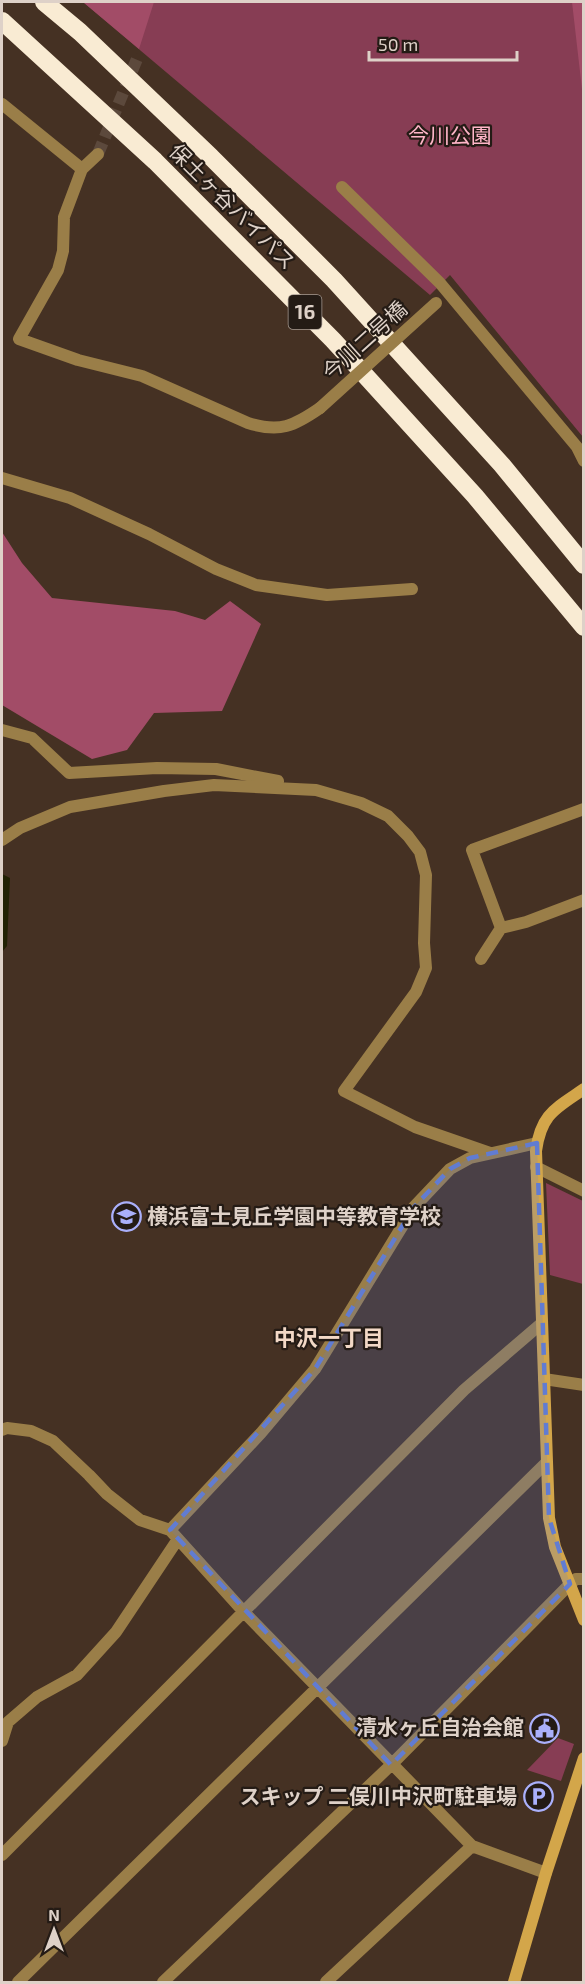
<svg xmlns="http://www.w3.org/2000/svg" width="585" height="1984" viewBox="0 0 585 1984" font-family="'Exo 2','Noto Sans JP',sans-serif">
<rect width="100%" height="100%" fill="#453123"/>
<path fill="#873d54" d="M 83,2 L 583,2 L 583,437 L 450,275 L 430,295 Z
M 546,1183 L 583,1201 L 583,1284 L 550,1275 Z
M 558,1738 L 574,1744 L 561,1781 L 527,1770 Z"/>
<path fill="#a24c67" d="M 83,2 L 154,2 L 139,49 Z
M 572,2 L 583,2 L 583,98 Z
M 2,532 L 22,563 L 52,598 L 175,611 L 205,620 L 230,601 L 261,624 L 222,711 L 154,713 L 127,750 L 92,759 L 2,705 Z"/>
<path fill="#222204" d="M 2,874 L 10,878 L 7,946 L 2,952 Z"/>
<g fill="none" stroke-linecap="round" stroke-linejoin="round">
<path stroke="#5c493c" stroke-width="12" stroke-dasharray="12 6" stroke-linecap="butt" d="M 98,154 L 139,54"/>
<path stroke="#9a7e48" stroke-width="12" d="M 2,104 L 82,169
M 98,154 L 82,169 L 64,217 L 63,251 L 58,270 L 19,339 L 78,360 L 142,376 L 248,423 C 280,433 294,426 320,408
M 342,187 L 440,283 L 577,447 L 584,461
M 2,478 L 70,498 L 149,534 L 216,569 L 256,585 L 327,595 L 412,589
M 2,730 L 32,738 L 69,773 L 157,768 L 216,769 L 278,781
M 2,840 L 20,828 L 70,807 L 164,791 L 214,785 L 316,790 L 361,803 L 388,816 L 408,836 L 420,852 L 426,875 L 424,943 L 426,968 L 416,992 L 344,1091 L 415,1127 L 490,1153
M 501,928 L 472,850 L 584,809
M 481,959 L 501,928 L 526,922 L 584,900
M 536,1167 L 584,1191
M 544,1379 L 584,1385
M 2,1430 L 7,1428 L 31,1431 L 53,1441 L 89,1475 L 107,1494 L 140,1520 L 170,1530 L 243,1611 L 472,1846 L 546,1873
M 170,1530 L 261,1433 L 315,1369 L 414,1207 L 450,1169 L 470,1158 L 537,1143
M 2,1741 L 8,1722 L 37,1697 L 77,1675 L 116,1632 L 178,1539
M 2,1855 L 464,1390 L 542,1323
M 18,1982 L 546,1463
M 163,1982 L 391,1765 L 570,1584 L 576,1579 L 584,1579
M 326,1982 L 472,1846"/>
<path stroke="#d3a64a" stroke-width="12" d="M 584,1089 C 555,1109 541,1114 536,1151 L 549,1518 L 555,1547 L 584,1620
M 514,1982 L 546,1873 L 584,1758"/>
<path stroke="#f9ebd3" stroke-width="18" d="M 44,2 L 80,32 L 211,157 L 334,280 L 502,465 L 584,565
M 2,21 L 155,161 L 333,340 L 475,496 L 584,627"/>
<path stroke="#9a7e48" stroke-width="12" d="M 320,408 L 436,303"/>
</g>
<path fill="#617cd2" fill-opacity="0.2" stroke="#617cd2" stroke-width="4.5" stroke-dasharray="12 8" stroke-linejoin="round" d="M 537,1143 L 549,1518 L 570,1584 L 391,1765 L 170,1530 L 315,1369 L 414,1207 L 450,1169 L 470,1158 Z"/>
<defs>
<symbol id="school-ring" viewBox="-11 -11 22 22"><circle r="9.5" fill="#241b15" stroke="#aab0fb" stroke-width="1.5"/><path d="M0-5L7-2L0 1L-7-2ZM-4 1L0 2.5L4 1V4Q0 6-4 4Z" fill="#aab0fb"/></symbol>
<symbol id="civic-ring" viewBox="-11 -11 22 22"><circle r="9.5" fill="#241b15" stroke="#aab0fb" stroke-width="1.5"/><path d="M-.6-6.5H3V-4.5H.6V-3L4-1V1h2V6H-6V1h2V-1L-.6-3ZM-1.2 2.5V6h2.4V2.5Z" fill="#aab0fb"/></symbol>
<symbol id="parking-ring" viewBox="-11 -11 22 22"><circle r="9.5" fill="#241b15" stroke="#aab0fb" stroke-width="1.5"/><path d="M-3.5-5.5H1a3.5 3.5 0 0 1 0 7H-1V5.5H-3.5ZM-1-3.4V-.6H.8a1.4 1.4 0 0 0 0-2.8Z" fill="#aab0fb"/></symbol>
</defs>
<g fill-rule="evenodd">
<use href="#school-ring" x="110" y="1200" width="33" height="33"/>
<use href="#civic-ring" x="528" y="1712" width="33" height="33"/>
<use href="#parking-ring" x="522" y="1780" width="33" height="33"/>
</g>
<g text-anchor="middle" stroke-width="4.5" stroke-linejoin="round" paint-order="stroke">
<rect fill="#241b15" stroke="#a69a92" stroke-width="1.5" x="288.5" y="295" width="33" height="34" rx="4.5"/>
<g font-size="20" font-weight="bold" fill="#ded1c8">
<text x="305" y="319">16</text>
</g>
<g font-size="21" fill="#ffb5c8" stroke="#241b15">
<text x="450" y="143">今川公園</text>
</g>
<g font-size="21" fill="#ded1c8" stroke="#241b15">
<text transform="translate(232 207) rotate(45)" y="7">保土ヶ谷バイパス</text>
<text transform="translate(365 341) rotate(-42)" y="7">今川二号橋</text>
</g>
<g font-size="21" font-weight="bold" fill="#ded1c8" stroke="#241b15" text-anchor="end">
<text x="147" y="1224" text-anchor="start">横浜富士見丘学園中等教育学校</text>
<text x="524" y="1735">清水ヶ丘自治会館</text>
<text x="517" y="1804">スキップ 二俣川中沢町駐車場</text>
</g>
<g font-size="22" font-weight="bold" fill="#f2d8c6" stroke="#241b15">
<text x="329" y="1346">中沢一丁目</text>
</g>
</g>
<rect width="585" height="1984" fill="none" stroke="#ded1c8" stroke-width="6"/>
<g transform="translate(54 1930)" stroke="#241b15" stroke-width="4.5" paint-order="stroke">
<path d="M0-4.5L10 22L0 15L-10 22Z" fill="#ded1c8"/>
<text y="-9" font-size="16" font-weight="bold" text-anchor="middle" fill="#ded1c8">N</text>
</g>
<path d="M369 51v9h148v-9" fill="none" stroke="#ded1c8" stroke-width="3"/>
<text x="378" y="51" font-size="18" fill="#ded1c8" stroke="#241b15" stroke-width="4.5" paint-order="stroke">50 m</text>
</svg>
